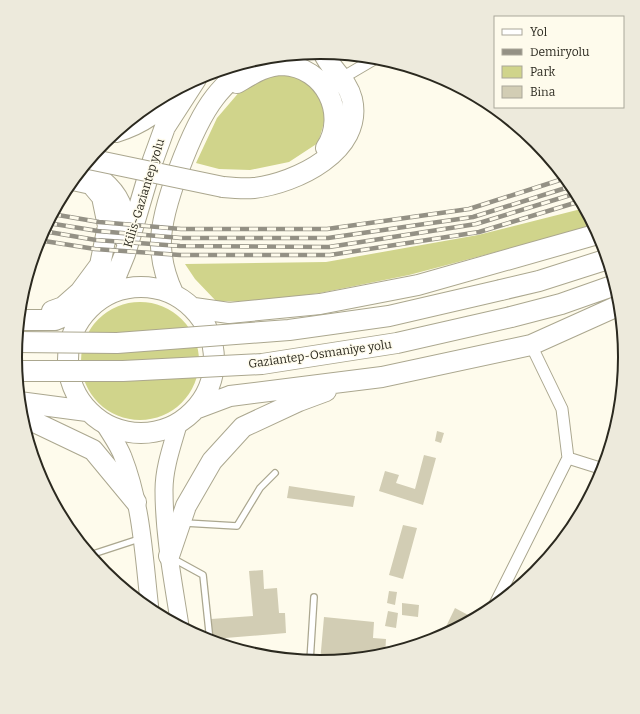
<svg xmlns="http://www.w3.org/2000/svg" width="640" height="714" viewBox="0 0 640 714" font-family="Bitter,serif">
<rect width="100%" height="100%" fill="#fefbec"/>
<path fill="#d0d48b" d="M 278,71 L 303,78 L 320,98 L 325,119 L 318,143 L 289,162 L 250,170 L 219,169 L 196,163 L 217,118 L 247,83 Z
M 585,208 L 594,226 L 409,275 L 320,293 L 255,302 L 216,301 L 195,279 L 185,264 L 326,262 L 478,235 Z
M81 361a59 59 0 1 1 118 0a59 59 0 1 1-118 0Z"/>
<path fill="#d2cdb4" d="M 437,431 L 444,433 L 441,443 L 435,441 Z
M 424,455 L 436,458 L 423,505 L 379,491 L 385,471 L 399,475 L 396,483 L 415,489 Z
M 289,486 L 355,496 L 353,507 L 287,498 Z
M 403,525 L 417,528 L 403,579 L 389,575 Z
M 263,570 L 264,589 L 277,588 L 279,613 L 285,613 L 286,633 L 213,639 L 211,619 L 253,616 L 249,571 Z
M 389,591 L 397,592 L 395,605 L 387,603 Z
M 402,603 L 419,605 L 418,617 L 402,615 Z
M 455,608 L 470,616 L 466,623 L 441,637 Z
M 388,611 L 398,613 L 396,628 L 385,626 Z
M 324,617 L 374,622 L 373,638 L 386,639 L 385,655 L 320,662 Z"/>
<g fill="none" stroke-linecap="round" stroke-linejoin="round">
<defs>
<path id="lane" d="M 185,523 L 237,526 L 260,488 L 275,473
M 90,555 L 139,539
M 172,558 L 203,575 L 210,641
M 310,661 L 314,597"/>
<path id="street" d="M 342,78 L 376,58
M 568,458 L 603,469
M 493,608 L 568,458 L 562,409 L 531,345"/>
<path id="primary" d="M 105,425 C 111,435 119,446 123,457 C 142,505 144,559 150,610
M 178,425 C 172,446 164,468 164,490 C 164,535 173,581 180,626"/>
<path id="highway" d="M 237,83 C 251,75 265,65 283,65 C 325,67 348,114 326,148
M 116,132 C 144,123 158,112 178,90
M 95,177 C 101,179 104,182 108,186 C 125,203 124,217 125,239
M 223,187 C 233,188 244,189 254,188 C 296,183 364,151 352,99 C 347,79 330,69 323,52
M68 360a73 73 0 1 1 146 0a73 73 0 1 1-146 0Z
M 501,290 L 539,281 L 608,259
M 173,293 C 166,278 162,264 161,247 C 159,211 193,125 215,97 C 225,84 238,73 249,61
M 194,308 L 229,313 L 320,304 L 418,285 L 598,234
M 52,311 L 63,307 L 80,292 L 100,265 L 108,226 L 102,197 L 91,184 L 73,180
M 511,317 L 561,304 L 615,285
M 19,320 L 55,320 L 91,305 L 116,276 L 125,254 L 153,160 L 165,127 L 196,79
M 19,402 L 87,411
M 198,408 L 230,396 L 382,377 L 531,345 L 620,305
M 21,418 L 28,419 L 93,450 L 136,502
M 169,556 L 186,506 L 212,461 L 243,427 L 299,401 L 326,391"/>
</defs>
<use href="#lane" stroke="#aba78f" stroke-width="8"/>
<use href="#street" stroke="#aba78f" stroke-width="13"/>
<use href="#primary" stroke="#aba78f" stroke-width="19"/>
<use href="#highway" stroke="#aba78f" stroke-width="22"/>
<use href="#lane" stroke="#fff" stroke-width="5.5"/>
<use href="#street" stroke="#fff" stroke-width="11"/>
<use href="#primary" stroke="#fff" stroke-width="17"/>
<use href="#highway" stroke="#fff" stroke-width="20"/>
<defs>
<path id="rail" d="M 52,214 L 99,222 L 181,229 L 327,229 L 469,209 L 566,178
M 48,223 L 98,231 L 181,238 L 328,238 L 473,217 L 572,186
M 43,231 L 96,240 L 180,246 L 329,247 L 476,224 L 577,193
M 38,240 L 95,249 L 180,255 L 330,255 L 479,232 L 581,201"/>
</defs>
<use href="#rail" stroke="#949185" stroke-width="4.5"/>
<use href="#rail" stroke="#fefbec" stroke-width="3" stroke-dasharray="9" stroke-linecap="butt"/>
<defs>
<path id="highway-bridge" d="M 89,159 L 223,187
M 16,342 L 117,343 L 289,330 L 389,316 L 501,290
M 16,371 L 123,371 L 262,364 L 397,343 L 511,317"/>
</defs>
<use href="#highway-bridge" stroke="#aba78f" stroke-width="22" stroke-linecap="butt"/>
<use href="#highway-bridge" stroke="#fff" stroke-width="20"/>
</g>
<g text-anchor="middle" stroke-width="3" stroke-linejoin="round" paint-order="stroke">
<g font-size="12" fill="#2b291f" stroke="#fefbec">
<text transform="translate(144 193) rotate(-73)" y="4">Kilis-Gaziantep yolu</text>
<text transform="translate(320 354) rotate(-8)" y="4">Gaziantep-Osmaniye yolu</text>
</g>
</g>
<path d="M0 0H640V714H0ZM22 357a298 298 0 1 1 596 0a298 298 0 1 1-596 0Z" fill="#edeadc" fill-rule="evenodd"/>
<path fill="none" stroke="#2b291f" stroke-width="2" d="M22 357a298 298 0 1 1 596 0a298 298 0 1 1-596 0Z"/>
<rect x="494" y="16" width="130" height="92" fill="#fefbec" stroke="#aaa79a"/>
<rect x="502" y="29" width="20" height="6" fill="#ffffff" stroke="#aaa79a"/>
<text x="530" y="36" font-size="12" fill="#2b291f">Yol</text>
<rect x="502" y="49" width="20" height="6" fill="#949185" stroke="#aaa79a"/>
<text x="530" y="56" font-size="12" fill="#2b291f">Demiryolu</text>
<rect x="502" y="66" width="20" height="12" fill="#d0d48b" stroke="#aaa79a"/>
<text x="530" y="76" font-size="12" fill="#2b291f">Park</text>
<rect x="502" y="86" width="20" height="12" fill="#d2cdb4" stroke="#aaa79a"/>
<text x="530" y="96" font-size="12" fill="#2b291f">Bina</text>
</svg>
